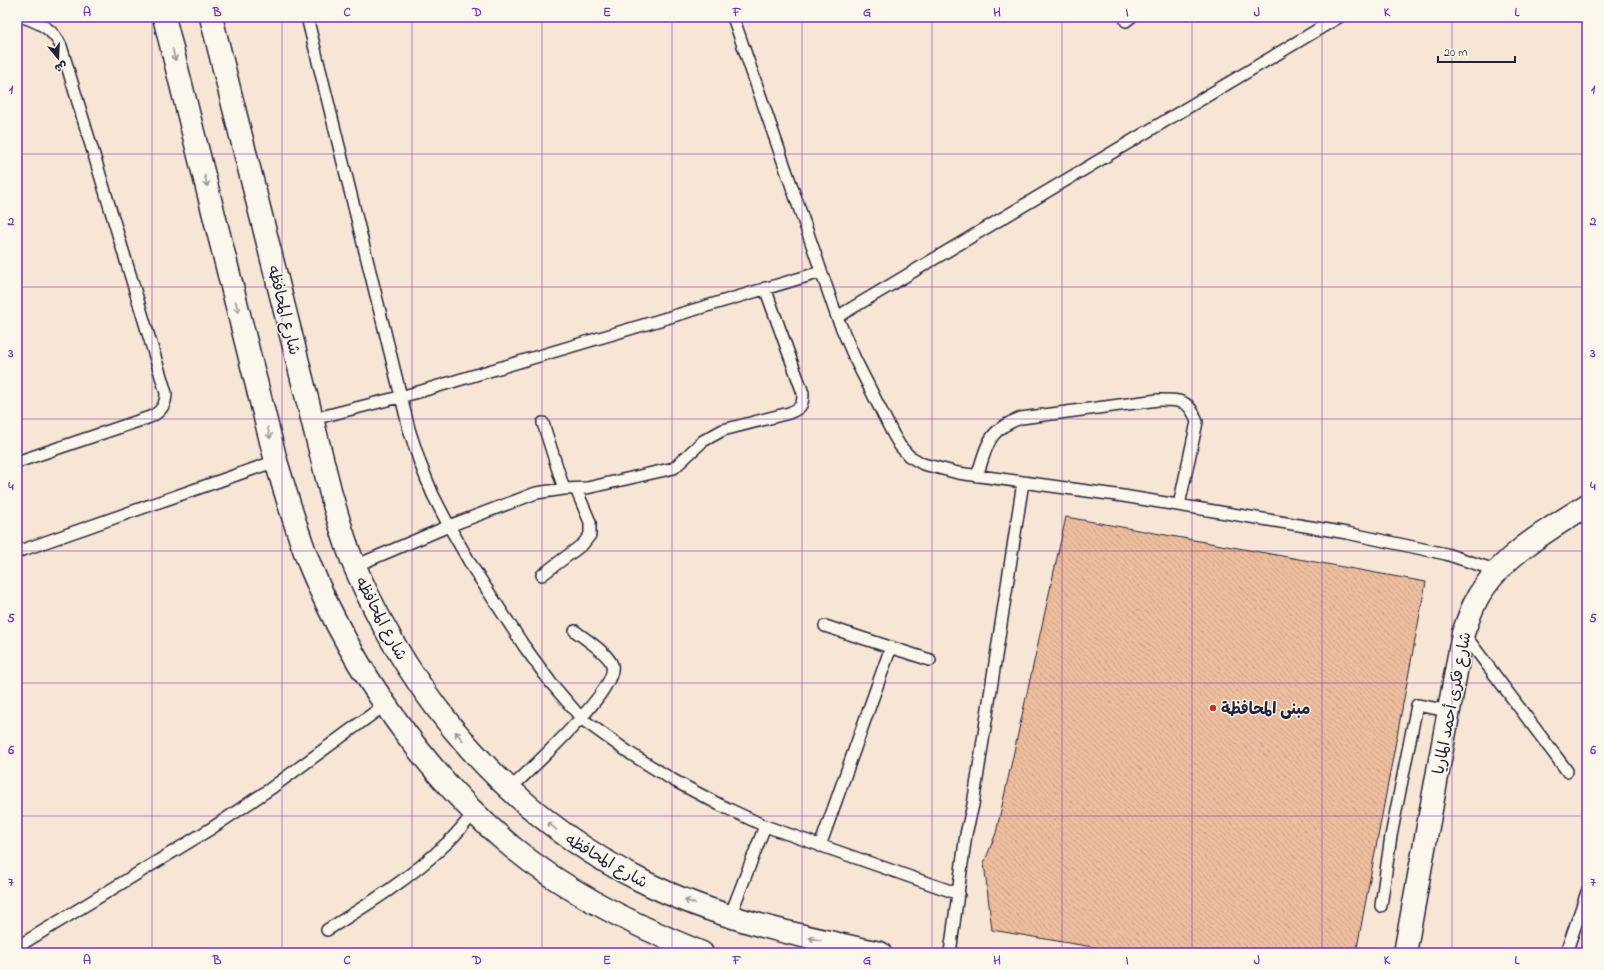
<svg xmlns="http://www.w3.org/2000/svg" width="1604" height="970" viewBox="0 0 1604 970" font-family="'Indie Flower','Playpen Sans Arabic',sans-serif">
<defs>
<pattern id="building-back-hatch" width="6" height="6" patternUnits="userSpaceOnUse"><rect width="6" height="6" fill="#eebd9e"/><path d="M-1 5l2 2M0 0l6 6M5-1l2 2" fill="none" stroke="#cca289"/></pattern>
</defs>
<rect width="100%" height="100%" fill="#f7e6d5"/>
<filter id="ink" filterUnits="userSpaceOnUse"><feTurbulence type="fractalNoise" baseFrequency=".025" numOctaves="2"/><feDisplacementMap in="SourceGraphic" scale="8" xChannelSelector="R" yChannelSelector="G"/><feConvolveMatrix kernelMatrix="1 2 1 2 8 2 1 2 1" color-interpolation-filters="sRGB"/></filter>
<g filter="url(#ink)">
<path fill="url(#building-back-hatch)" stroke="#22223b" d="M 1066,517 L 1426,582 L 1356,953 L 1128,953 L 992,930 L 984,863 L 996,833 Z"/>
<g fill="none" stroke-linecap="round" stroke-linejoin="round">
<defs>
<path id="lane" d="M 307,17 L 409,429 L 420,463 L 433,495 L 449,526 L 473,568 L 524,646 L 551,683 L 582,719 L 631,754 L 673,780 L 720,805 L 765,826 L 959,894
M 733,17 L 837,317 L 855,359 L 893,434 L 900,446 L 909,456 L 923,464 L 958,473 L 1123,496 L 1347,533 L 1446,554 L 1498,571
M 1126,21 L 1131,17
M 837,317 L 1339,17
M 313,419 L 415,393 L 821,272
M 543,423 L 564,489
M 17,462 L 150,417 C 161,412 166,405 166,393 L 61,46 C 53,29 40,23 23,17
M 977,476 C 988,444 987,430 1021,418 L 1158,400 C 1179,400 1190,399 1197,422 L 1179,505
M 17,552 L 276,461
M 355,566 L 449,526 L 536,493 L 564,489 L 587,488 L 674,468 L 703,441 L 723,430 L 789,413 C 801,408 803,406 803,393 L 765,288
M 542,575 L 583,544 L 590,535 L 590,522 L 576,489
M 825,626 L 930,660
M 1464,634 L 1567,771
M 509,790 C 529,770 619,690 612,665 C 609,654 584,638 575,631
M 820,846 L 891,647
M 1381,906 L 1391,836 L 1417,705 L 1449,711
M 730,916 L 765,826
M 327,930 C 369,904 412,877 447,843 C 457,834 465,823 474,813
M 17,947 L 212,828 L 270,789 L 386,704
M 950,953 L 966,834 L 973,805 L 1023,482
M 1566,953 L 1587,892"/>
<path id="street" d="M 1405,953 L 1463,633 C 1469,618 1473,602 1483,589 C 1508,552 1550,529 1587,505"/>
<path id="primary" d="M 164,17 L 276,461 C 287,497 297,533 311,568 C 353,670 427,776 512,847 C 565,891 638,927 702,953
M 211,17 L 331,494 C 338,519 345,544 355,567 C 412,699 510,815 640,880 C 715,918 798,936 880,953"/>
</defs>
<use href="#lane" stroke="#22223b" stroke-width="14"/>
<use href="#street" stroke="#22223b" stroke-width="25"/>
<use href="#primary" stroke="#22223b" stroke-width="25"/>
<use href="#lane" stroke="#fbf7ec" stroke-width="11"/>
<use href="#street" stroke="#fbf7ec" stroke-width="22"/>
<use href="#primary" stroke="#fbf7ec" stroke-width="22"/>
</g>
<defs><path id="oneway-shaft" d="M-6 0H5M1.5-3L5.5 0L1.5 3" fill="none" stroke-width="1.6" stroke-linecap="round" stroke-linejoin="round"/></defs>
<g stroke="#99979c">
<use href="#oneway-shaft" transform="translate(174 55) rotate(76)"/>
<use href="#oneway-shaft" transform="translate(206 181) rotate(76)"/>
<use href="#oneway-shaft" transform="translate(237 307) rotate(76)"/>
<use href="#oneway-shaft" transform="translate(269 433) rotate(76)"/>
<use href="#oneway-shaft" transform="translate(459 736) rotate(-130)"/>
<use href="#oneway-shaft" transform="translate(552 826) rotate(-140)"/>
<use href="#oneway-shaft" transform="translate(690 902) rotate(-160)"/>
<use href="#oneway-shaft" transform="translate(815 939) rotate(-168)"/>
</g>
</g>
<path fill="none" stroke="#7b2cbf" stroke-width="1" stroke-opacity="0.55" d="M 152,17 L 152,953M 282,17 L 282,953M 412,17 L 412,953M 542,17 L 542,953M 672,17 L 672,953M 802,17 L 802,953M 932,17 L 932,953M 1062,17 L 1062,953M 1192,17 L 1192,953M 1322,17 L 1322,953M 1452,17 L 1452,953M 17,154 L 1587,154M 17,287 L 1587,287M 17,419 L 1587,419M 17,551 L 1587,551M 17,683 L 1587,683M 17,816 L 1587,816"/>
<circle fill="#c8321e" stroke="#fbf7ec" stroke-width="1.5" cx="1213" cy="708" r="4"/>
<g text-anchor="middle" stroke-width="3" stroke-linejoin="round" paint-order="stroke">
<g font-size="16" fill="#22223b" stroke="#fbf7ec">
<text transform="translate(285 310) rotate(76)" y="6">شارع المحافظه</text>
<text transform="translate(382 618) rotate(62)" y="6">شارع المحافظه</text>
<text transform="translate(1451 703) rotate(-79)" y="6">شارع فكرى أحمد الماريا</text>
<text transform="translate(607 860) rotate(30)" y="6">شارع المحافظه</text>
</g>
<g font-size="16" font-weight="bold" fill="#22223b" stroke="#fbf7ec" text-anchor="start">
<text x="1221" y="714">مبنى المحافظة</text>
</g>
</g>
<rect width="1604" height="970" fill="none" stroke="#fbf7ec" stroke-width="44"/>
<g transform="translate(58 58) rotate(162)" stroke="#fbf7ec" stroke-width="3" paint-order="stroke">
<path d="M0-3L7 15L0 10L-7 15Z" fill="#22223b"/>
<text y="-6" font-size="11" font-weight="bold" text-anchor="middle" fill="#22223b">ش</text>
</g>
<path d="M1438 56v6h77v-6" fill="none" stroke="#22223b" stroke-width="2"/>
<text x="1444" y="56" font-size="12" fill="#22223b" stroke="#fbf7ec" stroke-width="3" paint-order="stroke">20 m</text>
<rect x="22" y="22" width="1560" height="926" fill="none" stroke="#7b2cbf" stroke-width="1.5"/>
<g font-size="13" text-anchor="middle" font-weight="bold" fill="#7b2cbf">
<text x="87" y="16">A</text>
<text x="217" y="16">B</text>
<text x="347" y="16">C</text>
<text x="477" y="16">D</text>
<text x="607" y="16">E</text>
<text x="737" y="16">F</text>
<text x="867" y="16">G</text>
<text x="997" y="16">H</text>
<text x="1127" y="16">I</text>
<text x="1257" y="16">J</text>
<text x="1387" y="16">K</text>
<text x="1517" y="16">L</text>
<text x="11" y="93">1</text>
<text x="1593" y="93">1</text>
<text x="11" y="225">2</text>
<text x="1593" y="225">2</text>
<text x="11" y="357">3</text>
<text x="1593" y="357">3</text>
<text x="11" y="490">4</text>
<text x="1593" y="490">4</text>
<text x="11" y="622">5</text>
<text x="1593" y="622">5</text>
<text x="11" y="754">6</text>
<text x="1593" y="754">6</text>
<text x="11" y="886">7</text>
<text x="1593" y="886">7</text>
<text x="87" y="964">A</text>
<text x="217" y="964">B</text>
<text x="347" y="964">C</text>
<text x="477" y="964">D</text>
<text x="607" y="964">E</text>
<text x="737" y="964">F</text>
<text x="867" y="964">G</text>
<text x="997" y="964">H</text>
<text x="1127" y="964">I</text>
<text x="1257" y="964">J</text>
<text x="1387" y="964">K</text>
<text x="1517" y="964">L</text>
</g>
</svg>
